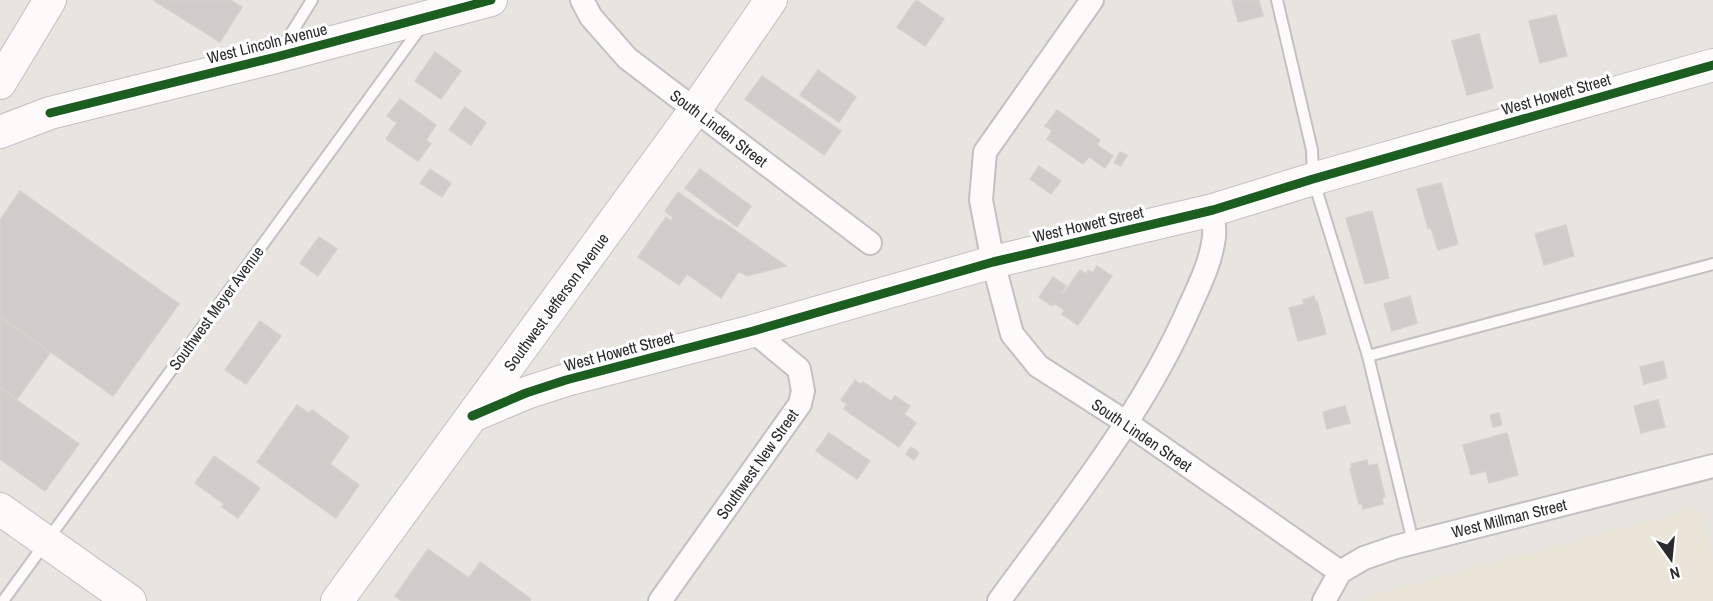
<svg xmlns="http://www.w3.org/2000/svg" width="1713" height="601" viewBox="0 0 1713 601" font-family="'Archivo Narrow',sans-serif">
<rect width="100%" height="100%" fill="#e8e5e0"/>
<path fill="#eae5d6" d="M 1699,508 L 1713,562 L 1713,601 L 1368,601 L 1374,595 Z"/>
<path fill="#cfcdc9" stroke="#d3d1cc" stroke-width="1.5" d="M 153,0 L 230,0 L 242,7 L 220,42 Z
M 916,0 L 944,19 L 925,46 L 897,27 Z
M 1232,0 L 1259,0 L 1263,16 L 1238,22 Z
M 1556,15 L 1567,56 L 1540,63 L 1529,21 Z
M 1479,34 L 1493,88 L 1467,95 L 1452,41 Z
M 435,52 L 461,71 L 441,99 L 415,81 Z
M 818,70 L 856,97 L 839,122 L 800,95 Z
M 762,76 L 841,131 L 824,155 L 745,99 Z
M 400,99 L 436,125 L 426,140 L 431,144 L 418,161 L 386,139 L 397,123 L 387,116 Z
M 465,107 L 486,123 L 471,145 L 449,130 Z
M 1057,110 L 1100,140 L 1097,145 L 1113,156 L 1105,168 L 1089,157 L 1083,164 L 1047,139 L 1052,131 L 1045,126 Z
M 1120,152 L 1127,155 L 1121,166 L 1114,163 Z
M 1039,166 L 1061,181 L 1051,194 L 1030,179 Z
M 430,169 L 451,183 L 442,197 L 420,183 Z
M 700,169 L 751,206 L 737,227 L 685,188 Z
M 1441,183 L 1458,244 L 1438,250 L 1431,228 L 1428,228 L 1417,189 Z
M 20,191 L 179,304 L 113,396 L 0,316 L 0,220 Z
M 678,192 L 719,221 L 720,220 L 786,266 L 747,276 L 739,271 L 721,298 L 687,274 L 679,285 L 638,257 L 666,217 L 671,221 L 673,217 L 665,211 Z
M 1372,211 L 1389,278 L 1365,284 L 1346,218 Z
M 1566,225 L 1574,256 L 1544,265 L 1535,234 Z
M 319,237 L 337,249 L 318,276 L 300,263 Z
M 1097,266 L 1112,276 L 1078,325 L 1062,314 L 1065,310 L 1054,303 L 1052,306 L 1039,297 L 1053,277 L 1066,286 L 1062,292 L 1064,293 L 1080,270 L 1086,274 L 1088,270 L 1093,273 Z
M 1314,296 L 1315,302 L 1317,301 L 1326,334 L 1298,341 L 1289,308 L 1304,304 L 1303,300 Z
M 1410,296 L 1417,323 L 1392,331 L 1384,304 Z
M 0,317 L 50,353 L 17,399 L 0,387 Z
M 260,321 L 281,336 L 246,384 L 225,370 Z
M 1663,361 L 1667,378 L 1644,384 L 1640,367 Z
M 855,380 L 861,385 L 863,382 L 891,401 L 895,396 L 910,406 L 904,414 L 916,423 L 899,447 L 844,409 L 847,404 L 841,400 Z
M 0,388 L 79,444 L 45,491 L 0,459 Z
M 1658,400 L 1665,427 L 1641,433 L 1634,406 Z
M 297,405 L 309,413 L 312,410 L 349,437 L 330,464 L 359,485 L 336,518 L 257,462 Z
M 1345,406 L 1350,423 L 1327,429 L 1323,412 Z
M 1499,413 L 1502,425 L 1493,427 L 1490,415 Z
M 829,433 L 870,461 L 857,479 L 816,451 Z
M 1507,433 L 1518,475 L 1489,483 L 1486,471 L 1471,475 L 1463,445 Z
M 911,447 L 919,453 L 914,460 L 906,454 Z
M 214,456 L 260,488 L 238,518 L 222,507 L 224,504 L 195,483 Z
M 1367,460 L 1368,466 L 1377,464 L 1385,497 L 1382,498 L 1383,504 L 1363,509 L 1362,503 L 1359,504 L 1350,469 L 1352,469 L 1351,464 Z
M 428,549 L 469,578 L 480,562 L 531,599 L 530,601 L 402,601 L 395,596 Z"/>
<g fill="none" stroke-linecap="round" stroke-linejoin="round">
<defs>
<path id="lane" d="M 1277,0 L 1312,150 L 1313,179 L 1368,356 L 1413,542
M 282,48 L 312,0
M 1368,356 L 1713,264
M 3,601 L 421,27"/>
<path id="street" d="M 582,0 L 591,17 L 627,58 L 870,243
M 1092,0 L 985,152 L 981,200 L 993,262 L 1012,334 L 1038,366 L 1127,423 L 1340,572
M 660,601 L 800,404 L 803,391 L 799,369 L 753,331
M 999,601 C 1068,506 1143,414 1190,306 C 1200,284 1211,262 1214,237 C 1215,229 1213,219 1213,210
M 1324,601 L 1340,572 L 1364,558 L 1396,547 L 1713,466"/>
<path id="secondary" d="M 0,83 L 50,0
M 0,132 L 50,113 L 276,57 L 491,0
M 472,416 L 526,393 L 566,380 L 753,331 L 993,262 L 1213,210 L 1313,179 L 1713,65
M 0,509 L 130,601
M 337,601 L 695,110 L 771,0"/>
</defs>
<use href="#lane" stroke="#c1c1c1" stroke-width="14"/>
<use href="#street" stroke="#c1c1c1" stroke-width="26"/>
<use href="#secondary" stroke="#c1c1c1" stroke-width="34"/>
<use href="#lane" stroke="#fcfbfa" stroke-width="10"/>
<use href="#street" stroke="#fcfbfa" stroke-width="22"/>
<use href="#secondary" stroke="#fcfbfa" stroke-width="32"/>
<defs>
<path id="cycleway" d="M 50,113 L 276,57 L 491,0
M 472,416 L 526,393 L 566,380 L 753,331 L 993,262 L 1213,210 L 1313,179 L 1713,65"/>
</defs>
<use href="#cycleway" stroke="#fff" stroke-width="13"/>
<use href="#cycleway" stroke="#1b5e20" stroke-width="9"/>
</g>
<g text-anchor="middle" stroke-width="6" stroke-linejoin="round" paint-order="stroke">
<g font-size="16" fill="#2a2a2a" stroke="#fff">
<text transform="translate(267 43) rotate(-14)" y="6">West Lincoln Avenue</text>
<text transform="translate(1556 94) rotate(-16)" y="6">West Howett Street</text>
<text transform="translate(719 128) rotate(37)" y="6">South Linden Street</text>
<text transform="translate(1088 224) rotate(-13)" y="6">West Howett Street</text>
<text transform="translate(556 302) rotate(-54)" y="6">Southwest Jefferson Avenue</text>
<text transform="translate(216 308) rotate(-54)" y="6">Southwest Meyer Avenue</text>
<text transform="translate(619 351) rotate(-15)" y="6">West Howett Street</text>
<text transform="translate(1142 435) rotate(34)" y="6">South Linden Street</text>
<text transform="translate(757 464) rotate(-55)" y="6">Southwest New Street</text>
<text transform="translate(1509 518) rotate(-14)" y="6">West Millman Street</text>
</g>
</g>
<g transform="translate(1671 559) rotate(165)" stroke="#ffffff" stroke-width="4.5" paint-order="stroke">
<path d="M0-4.5L10 22L0 15L-10 22Z" fill="#2a2a2a"/>
<text y="-9" font-size="16" font-weight="bold" text-anchor="middle" fill="#2a2a2a">N</text>
</g>
</svg>
